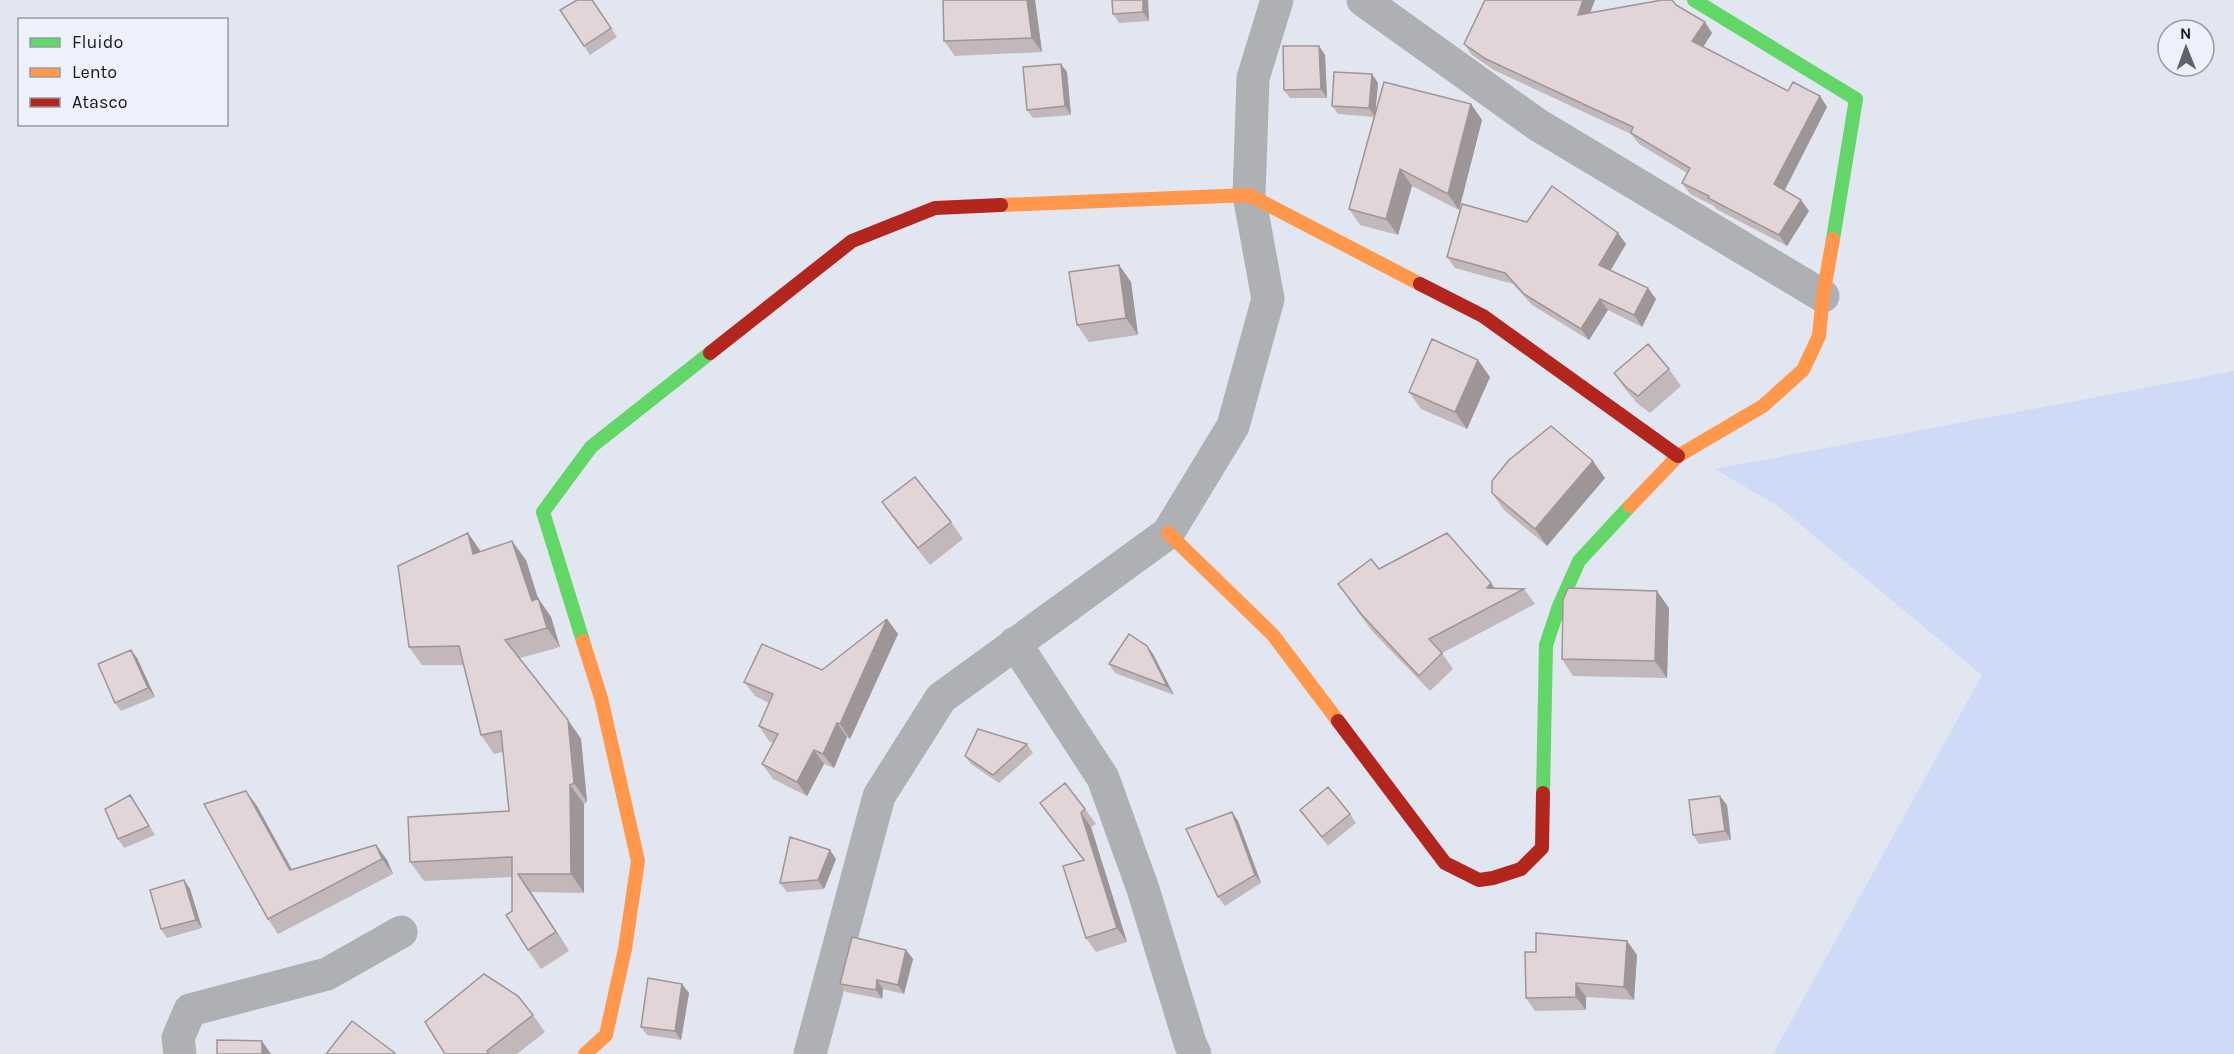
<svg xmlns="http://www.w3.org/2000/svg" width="2234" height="1054" viewBox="0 0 2234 1054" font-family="Karla,sans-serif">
<rect width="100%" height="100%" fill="#e2e6f0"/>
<path fill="#cfdaf6" d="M 2234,371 L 2234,1054 L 1773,1054 L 1982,675 L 1778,506 L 1715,469 Z"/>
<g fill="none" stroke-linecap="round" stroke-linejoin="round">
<path stroke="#aeb0b3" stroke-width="33" d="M 1363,0 L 1538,125 L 1823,296
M 1015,643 L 1103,778 L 1143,889 L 1190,1043 L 1195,1054
M 180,1054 L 178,1038 L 190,1010 L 327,974 L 401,932
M 810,1054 L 879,796 L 941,698 L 1168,533 L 1233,426 L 1268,299 L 1249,195 L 1253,78 L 1277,0"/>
<path stroke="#63d668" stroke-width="14" d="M 1694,0 L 1856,99 L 1833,239
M 583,641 L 543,512 L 591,447 L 710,353
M 1543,793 L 1546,645 L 1559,606 L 1579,561 L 1630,506"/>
<path stroke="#ff974d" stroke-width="14" d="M 1001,205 L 1249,195 L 1420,284
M 1630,506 L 1678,456 L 1763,406 L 1803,370 L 1819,336 L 1823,296 L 1833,239
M 1168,533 L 1273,635 L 1338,721
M 583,641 L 601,698 L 638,861 L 625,949 L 606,1035 L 585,1054"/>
<path stroke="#b3261e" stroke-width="14" d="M 1420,284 L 1483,316 L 1678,456
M 710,353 L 852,241 L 935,208 L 1001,205
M 1338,721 L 1445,863 L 1479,880 L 1493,878 L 1521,869 L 1542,848 L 1543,793"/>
</g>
<path fill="#c2b7b9" d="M 593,0 L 617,37 L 590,55 L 560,10 Z
M 943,0 L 1035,0 L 1042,52 L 955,56 L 944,41 Z
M 1148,0 L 1149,21 L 1119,23 L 1113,14 Z
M 1485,0 L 1595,0 L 1590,12 L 1676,5 L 1712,33 L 1703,47 L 1788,91 L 1820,96 L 1827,107 L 1785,190 L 1801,200 L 1809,211 L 1787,246 L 1716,209 L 1714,206 L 1690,194 L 1682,183 L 1687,173 L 1639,144 L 1631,134 L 1494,70 L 1472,55 L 1464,44 Z
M 1319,46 L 1325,55 L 1327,98 L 1290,98 L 1284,90 Z
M 1067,72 L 1071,115 L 1033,118 L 1027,110 Z
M 1372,74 L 1378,83 L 1375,113 L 1471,104 L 1482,120 L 1459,210 L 1412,186 L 1398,235 L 1360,225 L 1349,209 L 1374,117 L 1338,114 L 1332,106 Z
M 1626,244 L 1611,270 L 1656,299 L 1642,327 L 1608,310 L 1589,340 L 1532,305 L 1513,284 L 1455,268 L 1447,257 Z
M 1119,265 L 1131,282 L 1138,335 L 1089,342 L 1077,325 Z
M 1669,369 L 1681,386 L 1650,413 L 1638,404 L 1626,390 L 1614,373 Z
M 1490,377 L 1467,429 L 1421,409 L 1409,392 Z
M 1605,478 L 1547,546 L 1504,510 L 1492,493 Z
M 882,502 L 951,522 L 963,539 L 930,565 L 894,519 Z
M 468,533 L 481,552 L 526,560 L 538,598 L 551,617 L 560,647 L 520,658 L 568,720 L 581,739 L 587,802 L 584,804 L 584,893 L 531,892 L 569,951 L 541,969 L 528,950 L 512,911 L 512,877 L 424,881 L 410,862 L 509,811 L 503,752 L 494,754 L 481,735 L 464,665 L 422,665 L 409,647 Z
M 1379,569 L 1494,588 L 1524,589 L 1535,604 L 1442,653 L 1453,669 L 1430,691 L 1372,631 L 1338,584 Z
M 1669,608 L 1667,678 L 1573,676 L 1562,659 Z
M 887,619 L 898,634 L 850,739 L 847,737 L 834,768 L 824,764 L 807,796 L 773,779 L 762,764 L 774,743 L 769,741 L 759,726 L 769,703 L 755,696 L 744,682 L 822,670 Z
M 1147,646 L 1153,654 L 1174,695 L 1115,673 L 1109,664 Z
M 131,650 L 137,658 L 155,697 L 121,711 L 115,703 Z
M 1027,744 L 1033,753 L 999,783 L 971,764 L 965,756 Z
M 246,791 L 257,806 L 292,869 L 376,845 L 387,860 L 393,874 L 278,934 L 268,919 Z
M 1040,803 L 1085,809 L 1096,824 L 1091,827 L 1127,942 L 1096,952 L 1086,938 L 1083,860 Z
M 136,804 L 155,835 L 124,848 L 118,839 Z
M 1727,805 L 1731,840 L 1699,844 L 1693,835 Z
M 1300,810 L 1350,814 L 1356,823 L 1328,846 Z
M 1232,812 L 1238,821 L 1261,883 L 1225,906 L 1218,897 Z
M 836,859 L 824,889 L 787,892 L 780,883 Z
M 184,880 L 190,889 L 202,928 L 167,938 L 161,929 Z
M 1627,941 L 1637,955 L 1634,1000 L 1586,997 L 1586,1010 L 1535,1011 L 1526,998 L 1536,952 Z
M 906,950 L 913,959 L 904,994 L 883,989 L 882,999 L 846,992 L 840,984 Z
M 682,984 L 689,993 L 681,1040 L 647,1035 L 641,1027 Z
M 533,1015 L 545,1032 L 517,1054 L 445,1054 Z"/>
<path fill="#9e9596" d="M 1027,0 L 1035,0 L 1042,52 L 1032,38 Z
M 1143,0 L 1148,0 L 1149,21 L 1143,12 Z
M 1583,0 L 1595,0 L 1585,26 L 1578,15 Z
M 1705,22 L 1712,33 L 1700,52 L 1692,41 Z
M 1319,46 L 1325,55 L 1327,98 L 1321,89 Z
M 1061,64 L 1067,72 L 1071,115 L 1065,106 Z
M 1372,74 L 1378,83 L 1375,117 L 1369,108 Z
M 1820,96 L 1827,107 L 1782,195 L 1774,184 Z
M 1471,104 L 1482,120 L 1459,210 L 1448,194 Z
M 1400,169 L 1412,186 L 1398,235 L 1386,219 Z
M 1801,200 L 1809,211 L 1787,246 L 1779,235 Z
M 1618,233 L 1626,244 L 1607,276 L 1599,265 Z
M 1119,265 L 1131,282 L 1138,335 L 1126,318 Z
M 1648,288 L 1656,299 L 1642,327 L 1634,315 Z
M 1600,299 L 1608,310 L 1589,340 L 1581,329 Z
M 1478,360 L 1490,377 L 1467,429 L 1455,412 Z
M 1593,461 L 1605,478 L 1547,546 L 1535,529 Z
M 468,533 L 481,552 L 473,554 Z
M 512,541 L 526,560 L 539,602 L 538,598 L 551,617 L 560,647 L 547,628 L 532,601 Z
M 1491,583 L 1502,599 L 1487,588 Z
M 1657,591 L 1669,608 L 1667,678 L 1655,661 Z
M 887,619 L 898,634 L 850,739 L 840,724 Z
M 1147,646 L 1153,654 L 1174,695 L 1167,686 Z
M 131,650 L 137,658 L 155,697 L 148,688 Z
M 568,720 L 581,739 L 587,802 L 574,783 Z
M 837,723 L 847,737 L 834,768 L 823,754 Z
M 814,750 L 824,764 L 807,796 L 797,782 Z
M 570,785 L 584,804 L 584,893 L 571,874 Z
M 246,791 L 257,806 L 300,885 L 290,870 Z
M 1720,796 L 1727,805 L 1731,840 L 1725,831 Z
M 1232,812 L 1238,821 L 1261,883 L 1255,875 Z
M 1081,813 L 1091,827 L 1127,942 L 1117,928 Z
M 376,845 L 387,860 L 393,874 L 382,859 Z
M 830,850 L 836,859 L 824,889 L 818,880 Z
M 518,874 L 531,892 L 569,951 L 556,932 Z
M 184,880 L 190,889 L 202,928 L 196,920 Z
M 1627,941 L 1637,955 L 1634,1000 L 1624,987 Z
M 906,950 L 913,959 L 904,994 L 898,985 Z
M 877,980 L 883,989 L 882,999 L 876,990 Z
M 1576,983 L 1586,997 L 1586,1010 L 1576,997 Z
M 682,984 L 689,993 L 681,1040 L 675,1031 Z
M 262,1041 L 271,1054 L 262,1054 Z"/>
<path fill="#e2d5d7" stroke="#9e9596" stroke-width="1.5" d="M 577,0 L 592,0 L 611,28 L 584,46 L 560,10 Z
M 943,0 L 1027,0 L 1032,38 L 944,41 Z
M 1112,0 L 1143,0 L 1143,12 L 1113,14 Z
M 1485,0 L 1583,0 L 1578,15 L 1662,0 L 1672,0 L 1676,5 L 1705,22 L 1692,41 L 1788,91 L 1793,82 L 1820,96 L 1774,184 L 1801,200 L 1779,235 L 1708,198 L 1709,196 L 1682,183 L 1690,168 L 1631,133 L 1633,127 L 1486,59 L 1464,44 Z
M 1283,46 L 1319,46 L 1321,89 L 1284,90 Z
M 1061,64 L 1065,106 L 1027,110 L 1023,67 Z
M 1334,72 L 1372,74 L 1369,108 L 1332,106 Z
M 1384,82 L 1471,104 L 1448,194 L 1400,169 L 1386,219 L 1349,209 Z
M 1552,186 L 1618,233 L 1599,265 L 1648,288 L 1634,315 L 1600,299 L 1581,329 L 1524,294 L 1505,273 L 1447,257 L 1462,204 L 1527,222 Z
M 1119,265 L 1126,318 L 1077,325 L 1069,272 Z
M 1432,339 L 1478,360 L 1455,412 L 1409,392 Z
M 1648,344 L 1669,369 L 1638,396 L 1626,387 L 1614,373 Z
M 1551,426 L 1593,461 L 1535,529 L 1492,493 L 1492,481 L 1509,460 Z
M 915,477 L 951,522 L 918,548 L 882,502 Z
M 468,533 L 473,554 L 512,541 L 532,601 L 538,598 L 547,628 L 505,640 L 568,720 L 574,783 L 570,785 L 571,874 L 518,874 L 556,932 L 528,950 L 506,915 L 512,911 L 512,857 L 410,862 L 408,817 L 509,811 L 501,731 L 481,735 L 459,646 L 409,647 L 398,566 Z
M 1447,533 L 1491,583 L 1487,588 L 1524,589 L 1429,639 L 1442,653 L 1419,676 L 1362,615 L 1338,584 L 1371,559 L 1379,569 Z
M 1568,588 L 1657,591 L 1655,661 L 1562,659 L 1563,600 Z
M 887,619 L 840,724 L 837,723 L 823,754 L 814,750 L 797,782 L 762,764 L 778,734 L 759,726 L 773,694 L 744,682 L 762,644 L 822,670 Z
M 1129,634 L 1147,646 L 1167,686 L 1109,664 Z
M 131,650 L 148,688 L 115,703 L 98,664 Z
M 978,729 L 1027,744 L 993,775 L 965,756 Z
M 1065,783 L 1085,809 L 1081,813 L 1117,928 L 1086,938 L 1063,866 L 1084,860 L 1040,803 Z
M 1328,787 L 1350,814 L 1322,837 L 1300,810 Z
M 246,791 L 290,870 L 376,845 L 382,859 L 268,919 L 204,804 Z
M 130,795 L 149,826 L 118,839 L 105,809 Z
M 1720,796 L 1725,831 L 1693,835 L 1689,800 Z
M 1232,812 L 1255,875 L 1218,897 L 1186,829 Z
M 790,837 L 830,850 L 818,880 L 780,883 Z
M 184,880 L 196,920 L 161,929 L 150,890 Z
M 1536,933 L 1627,941 L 1624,987 L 1576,983 L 1576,997 L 1526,998 L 1525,952 L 1536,952 Z
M 852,937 L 906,950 L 898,985 L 877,980 L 876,990 L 840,984 Z
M 484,974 L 518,996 L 533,1015 L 487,1051 L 489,1054 L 445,1054 L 425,1022 Z
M 648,978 L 682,984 L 675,1031 L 641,1027 Z
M 352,1021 L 395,1053 L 394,1054 L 326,1054 Z
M 217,1040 L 262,1041 L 262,1054 L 217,1054 Z"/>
<rect x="18" y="18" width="210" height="108" fill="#ecf1fc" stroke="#979ba4" stroke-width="1.5"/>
<rect x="30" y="38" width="30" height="9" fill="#63d668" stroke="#979ba4" stroke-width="1.5"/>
<text x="72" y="48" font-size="18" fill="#171920">Fluido</text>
<rect x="30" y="68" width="30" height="9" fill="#ff974d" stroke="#979ba4" stroke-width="1.5"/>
<text x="72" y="78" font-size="18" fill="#171920">Lento</text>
<rect x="30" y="98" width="30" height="9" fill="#b3261e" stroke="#979ba4" stroke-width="1.5"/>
<text x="72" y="108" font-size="18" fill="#171920">Atasco</text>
<g transform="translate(2186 48) rotate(359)"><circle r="28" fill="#ecf1fc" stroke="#979ba4" stroke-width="1.5"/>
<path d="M0-4.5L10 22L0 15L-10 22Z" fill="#5e6169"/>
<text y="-9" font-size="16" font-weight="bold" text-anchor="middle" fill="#171920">N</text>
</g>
</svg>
